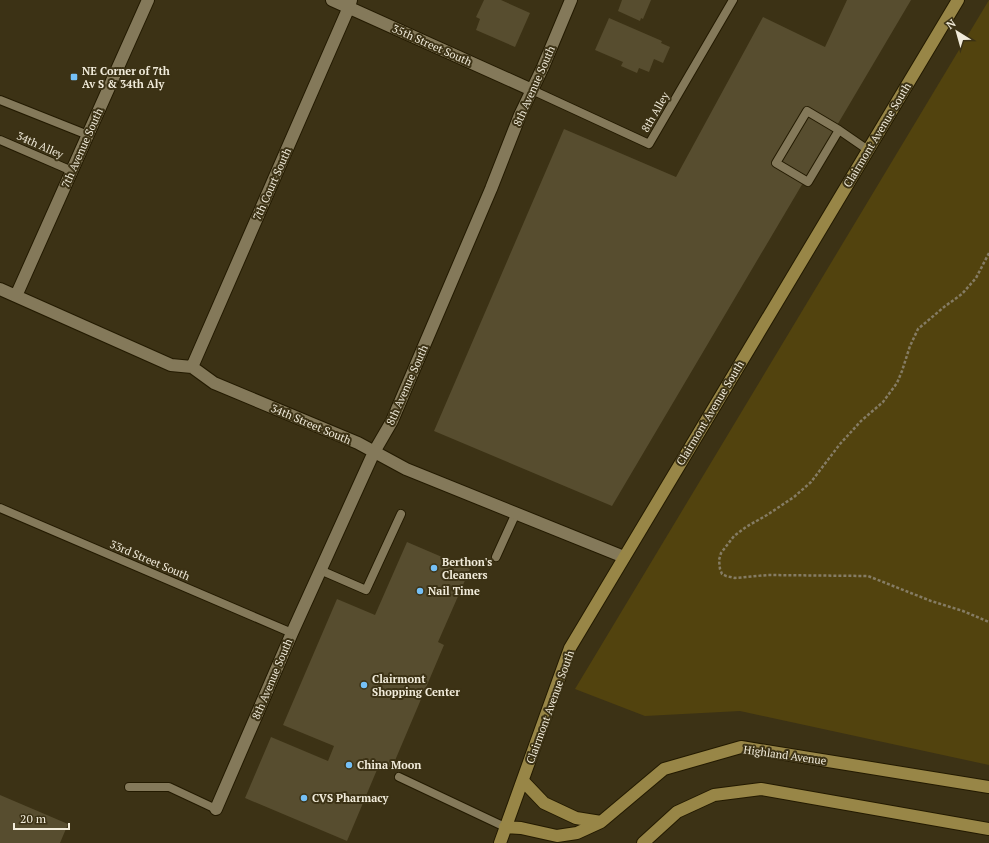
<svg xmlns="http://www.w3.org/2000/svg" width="989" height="843" viewBox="0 0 989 843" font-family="'PT Serif',serif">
<rect width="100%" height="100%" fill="#3c3215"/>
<path fill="#52430e" d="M 989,0 L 989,765 L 740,711 L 645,716 L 575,689 Z"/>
<path fill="#574d2f" d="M 484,0 L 501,0 L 530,13 L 515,47 L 476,30 L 480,19 L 476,17 Z
M 622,0 L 651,0 L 643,19 L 641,18 L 640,21 L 618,11 Z
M 847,0 L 911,0 L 612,506 L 434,431 L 564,129 L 676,177 L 763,17 L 825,47 Z
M 609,18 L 662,41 L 661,43 L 670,47 L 663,63 L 654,59 L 649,72 L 639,68 L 637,73 L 621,66 L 623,62 L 595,50 Z
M 407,542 L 470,569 L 438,642 L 444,645 L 391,770 L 379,765 L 347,841 L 245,798 L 271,737 L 328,761 L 334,746 L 283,725 L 337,599 L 375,615 Z
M 0,795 L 68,824 L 60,843 L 0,843 Z"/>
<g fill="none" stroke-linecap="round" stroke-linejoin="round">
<defs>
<path id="lane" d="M 532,90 L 649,144 L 733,0
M 0,100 L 88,135
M 839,130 L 808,182 L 776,163 L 807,111 L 839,130 L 868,150
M 0,140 L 72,171
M 0,508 L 292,633
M 496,557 L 516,513
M 320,570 L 366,590 L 401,514
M 399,777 L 505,827
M 129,787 L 169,787 L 216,809"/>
<path id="street" d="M 332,0 L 532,90
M 0,289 L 171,365 L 192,367 L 214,383 L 358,443 L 406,469 L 624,557
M 16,296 L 148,0
M 192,367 L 349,7 L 351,0
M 216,809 L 292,633 L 374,452 L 392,421 L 491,189 L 520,115 L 543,67 L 571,0"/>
<path id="secondary" d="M 523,781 L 544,803 L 576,818 L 601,822 L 664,769 L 741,747 L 989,787
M 505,827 L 521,828 L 557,836 L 577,833 L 601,822
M 500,843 L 570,648 L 958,0
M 643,843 L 677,812 L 714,795 L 761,789 L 989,829"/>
</defs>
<use href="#lane" stroke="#231a00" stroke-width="10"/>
<use href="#street" stroke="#231a00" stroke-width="14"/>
<use href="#secondary" stroke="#231a00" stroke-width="14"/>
<path stroke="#857c64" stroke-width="2.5" stroke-dasharray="3 2" stroke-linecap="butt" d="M 989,253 L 976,278 L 962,294 L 944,307 L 918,329 L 910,346 L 902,371 L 897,383 L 883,402 L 861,421 L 840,444 L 811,482 L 794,497 L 767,515 L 746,527 L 734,536 L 721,553 L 719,560 L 720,569 L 722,574 L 726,576 L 735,578 L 768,575 L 868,576 L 931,601 L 963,611 L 989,622"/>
<use href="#lane" stroke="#84795a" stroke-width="8"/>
<use href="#street" stroke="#84795a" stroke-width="12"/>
<use href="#secondary" stroke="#988647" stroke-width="12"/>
</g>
<g fill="#75c0f6" stroke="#3c3215" stroke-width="1.5">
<rect x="70" y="73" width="8" height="8" rx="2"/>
<circle cx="434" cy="568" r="4"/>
<circle cx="420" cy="591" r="4"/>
<circle cx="364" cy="685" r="4"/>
<circle cx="349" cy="765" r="4"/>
<circle cx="304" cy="798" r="4"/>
</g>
<g text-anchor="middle" stroke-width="4" stroke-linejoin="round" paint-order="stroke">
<g font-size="11" fill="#f2ecdb" stroke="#3c3215">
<text transform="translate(432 45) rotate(24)" y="4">35th Street South</text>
<text transform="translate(534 86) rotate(-66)" y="4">8th Avenue South</text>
<text transform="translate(655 112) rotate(-60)" y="4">8th Alley</text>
<text transform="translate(877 135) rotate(-59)" y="4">Clairmont Avenue South</text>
<text transform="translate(40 145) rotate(24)" y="4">34th Alley</text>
<text transform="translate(82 148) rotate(-66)" y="4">7th Avenue South</text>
<text transform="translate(272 184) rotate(-66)" y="4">7th Court South</text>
<text transform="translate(407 385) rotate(-66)" y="4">8th Avenue South</text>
<text transform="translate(710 413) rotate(-59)" y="4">Clairmont Avenue South</text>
<text transform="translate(311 424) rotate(23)" y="4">34th Street South</text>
<text transform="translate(150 560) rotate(23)" y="4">33rd Street South</text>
<text transform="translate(272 679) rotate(-67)" y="4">8th Avenue South</text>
<text transform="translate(550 707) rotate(-70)" y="4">Clairmont Avenue South</text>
<text transform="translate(785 755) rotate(8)" y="4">Highland Avenue</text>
</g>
<g font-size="11" font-weight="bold" fill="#f2ecdb" stroke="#3c3215" text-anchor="start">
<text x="82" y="75">NE Corner of 7th<tspan x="82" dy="13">Av S &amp; 34th Aly</tspan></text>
<text x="442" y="566">Berthon's<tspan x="442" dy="13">Cleaners</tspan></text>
<text x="428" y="595">Nail Time</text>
<text x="372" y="683">Clairmont<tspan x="372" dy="13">Shopping Center</tspan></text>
<text x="357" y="769">China Moon</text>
<text x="312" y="802">CVS Pharmacy</text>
</g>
</g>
<g transform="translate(957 32) rotate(323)" stroke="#3c3215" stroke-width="3" paint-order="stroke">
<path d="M0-3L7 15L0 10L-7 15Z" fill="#f2ecdb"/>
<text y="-6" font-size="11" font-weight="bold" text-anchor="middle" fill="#f2ecdb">N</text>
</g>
<path d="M14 823v6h55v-6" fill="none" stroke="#f2ecdb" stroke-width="2"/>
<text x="20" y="823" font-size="12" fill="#f2ecdb" stroke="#3c3215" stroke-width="3" paint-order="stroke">20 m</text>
</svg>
